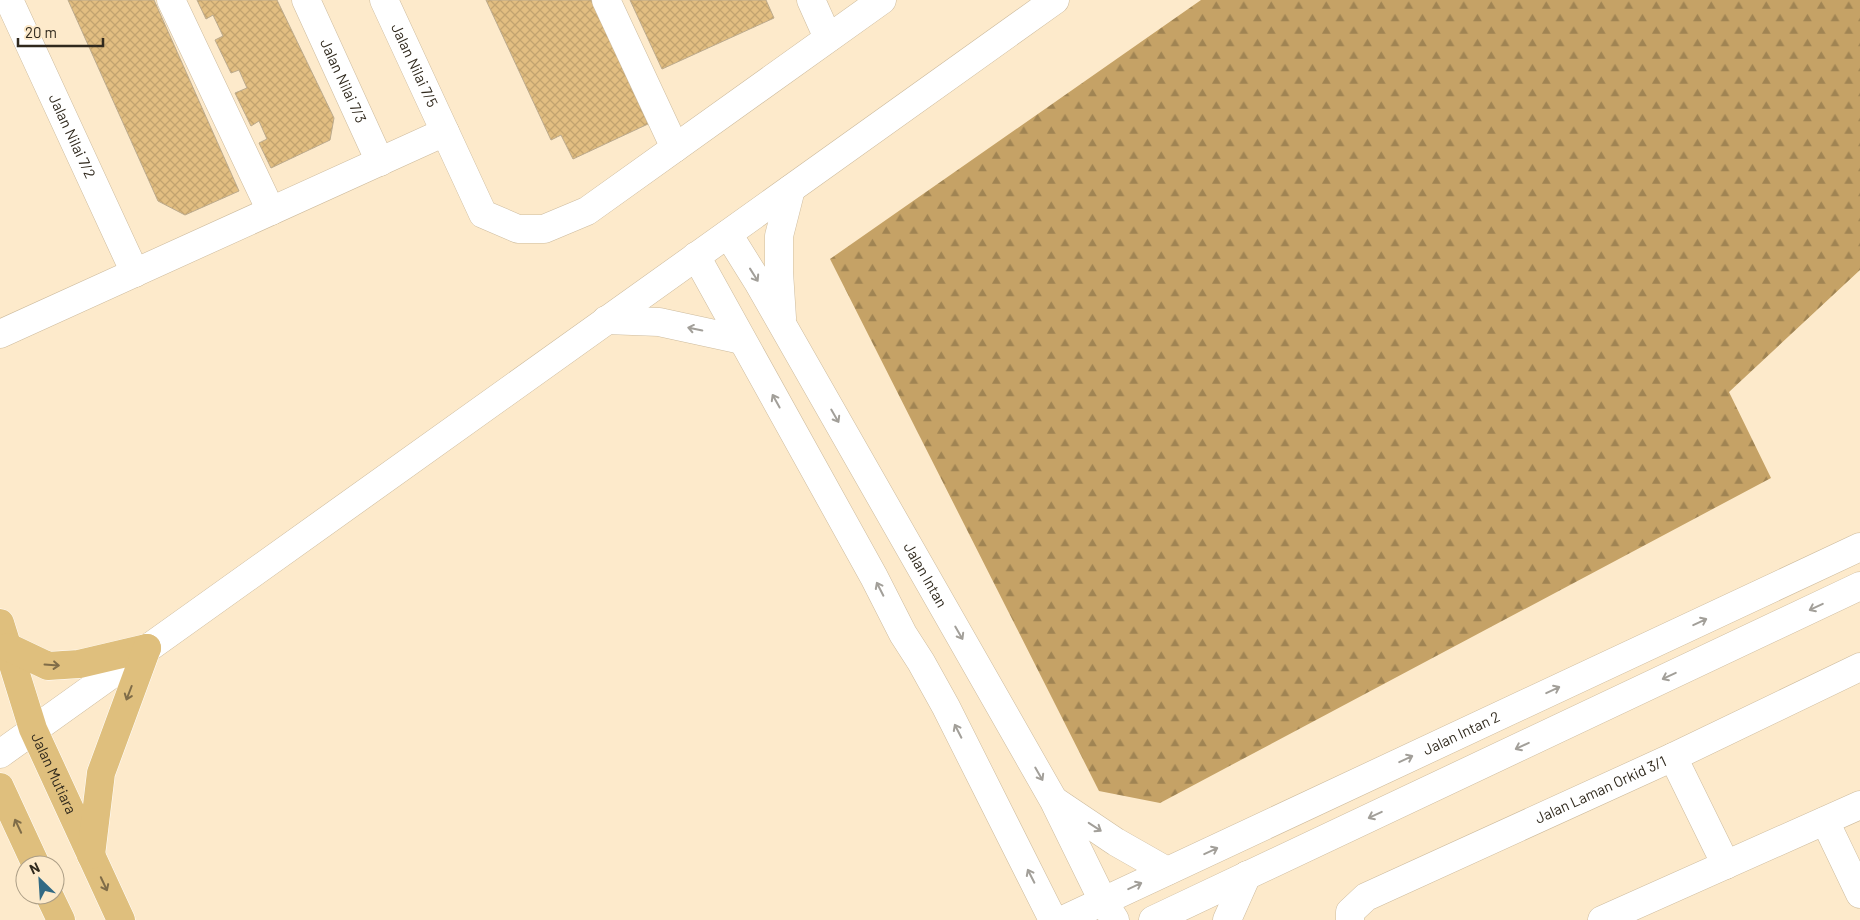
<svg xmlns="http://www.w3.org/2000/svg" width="1860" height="920" viewBox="0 0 1860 920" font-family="Barlow,sans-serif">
<defs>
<pattern id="forest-firs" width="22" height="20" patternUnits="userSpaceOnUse" patternTransform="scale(1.25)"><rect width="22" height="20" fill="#c5a266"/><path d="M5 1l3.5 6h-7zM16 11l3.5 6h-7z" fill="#a08453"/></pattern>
<pattern id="building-cross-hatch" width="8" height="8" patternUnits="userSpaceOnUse" patternTransform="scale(1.25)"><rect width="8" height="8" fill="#e2be81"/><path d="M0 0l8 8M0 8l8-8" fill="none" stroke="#c2a36f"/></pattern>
</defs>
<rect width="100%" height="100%" fill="#fdeacb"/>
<path fill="url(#forest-firs)" d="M 1201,0 L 1860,0 L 1860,270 L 1729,392 L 1771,478 L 1160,803 L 1099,791 L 830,259 Z"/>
<path fill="url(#building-cross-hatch)" stroke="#bcaa8c" d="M 68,0 L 154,0 L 239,191 L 185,215 L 158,201 Z
M 197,0 L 277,0 L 334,118 L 330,140 L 271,168 L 259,143 L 267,139 L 259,121 L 251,126 L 235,93 L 247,88 L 239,70 L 231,73 L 215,40 L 223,36 L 213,15 L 206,19 Z
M 486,0 L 591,0 L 648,124 L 573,159 L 561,135 L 551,140 Z
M 630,0 L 766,0 L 774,18 L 662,69 Z"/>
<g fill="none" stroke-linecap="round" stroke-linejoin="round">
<defs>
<g id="minor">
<path id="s1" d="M 9,0 L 135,273"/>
<path d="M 171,0 L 271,211"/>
<path id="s2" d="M 306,0 L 380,162"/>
<path id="s3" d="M 384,0 L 483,214 L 518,229 L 544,229 L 587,211 L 882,0"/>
<path d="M 606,0 L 675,148"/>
<path d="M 811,0 L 828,38"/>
<path id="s4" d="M 728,234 L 758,282 L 1054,801 L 1103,901 L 1115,920"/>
<path d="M 696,256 L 874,577 L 903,634 L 921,662 L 946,707 L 1053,920"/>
<path d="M 782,318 L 779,272 L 779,236 L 791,189"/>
<path d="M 606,320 L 659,322 L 742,340"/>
<path d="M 0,334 L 445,132"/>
<path d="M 0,754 L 1055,0"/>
<path d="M 1673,757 L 1726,865"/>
<path d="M 1055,801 L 1116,842 L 1167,871"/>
<path d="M 1825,821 L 1860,894"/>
<path id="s5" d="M 1063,920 L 1860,547"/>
<path d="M 1153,920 L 1860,586"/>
<path d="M 1227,920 L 1247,875"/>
<path id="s6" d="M 1350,920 L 1350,912 L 1366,897 L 1673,757 L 1860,667"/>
<path d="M 1602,920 L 1860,805"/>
</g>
<g id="major">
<path id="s7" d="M 0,623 L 33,729 L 121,920"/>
<path d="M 8,647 L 48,666 L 79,664 L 147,648"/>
<path d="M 0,787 L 36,865"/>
<path d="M 91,855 L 101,773 L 147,648"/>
<path d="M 49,895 L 61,920"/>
</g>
</defs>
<use href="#minor" stroke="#cdbb9d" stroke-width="29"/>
<use href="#major" stroke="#fff" stroke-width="29"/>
<use href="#minor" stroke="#fff" stroke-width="28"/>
<use href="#major" stroke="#dfbf7d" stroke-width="28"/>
</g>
<defs><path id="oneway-shaft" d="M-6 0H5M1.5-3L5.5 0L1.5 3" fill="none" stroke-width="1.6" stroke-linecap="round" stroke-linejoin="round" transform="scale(1.25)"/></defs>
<g stroke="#a29f99">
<use href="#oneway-shaft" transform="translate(754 275) rotate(58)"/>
<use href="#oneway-shaft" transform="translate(695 329) rotate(-168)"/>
<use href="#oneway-shaft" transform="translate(776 401) rotate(-119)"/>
<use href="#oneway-shaft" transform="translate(835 416) rotate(60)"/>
<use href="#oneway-shaft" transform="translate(880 589) rotate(-117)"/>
<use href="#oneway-shaft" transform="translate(1816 607) rotate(155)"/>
<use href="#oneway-shaft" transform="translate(1700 622) rotate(-25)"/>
<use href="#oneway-shaft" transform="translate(959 633) rotate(60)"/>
<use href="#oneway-shaft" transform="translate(1669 676) rotate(155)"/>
<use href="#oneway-shaft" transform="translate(1553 690) rotate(-25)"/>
<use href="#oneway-shaft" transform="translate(958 731) rotate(-117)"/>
<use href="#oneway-shaft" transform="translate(1522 746) rotate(155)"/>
<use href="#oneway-shaft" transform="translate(1406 759) rotate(-25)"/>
<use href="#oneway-shaft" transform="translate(1039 774) rotate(60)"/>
<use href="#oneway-shaft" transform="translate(1375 815) rotate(155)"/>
<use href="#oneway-shaft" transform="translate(1095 827) rotate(33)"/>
<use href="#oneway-shaft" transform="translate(1211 851) rotate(-25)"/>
<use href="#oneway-shaft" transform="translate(1031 876) rotate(-117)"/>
<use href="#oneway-shaft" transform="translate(1135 886) rotate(-25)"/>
</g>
<g stroke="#7f6c48">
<use href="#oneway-shaft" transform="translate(52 665) rotate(4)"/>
<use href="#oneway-shaft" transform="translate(129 693) rotate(111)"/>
<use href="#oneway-shaft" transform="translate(18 826) rotate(-115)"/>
<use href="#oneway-shaft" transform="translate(104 884) rotate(65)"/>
</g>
<g text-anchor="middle" stroke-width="5" stroke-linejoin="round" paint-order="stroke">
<g font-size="15" fill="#30291d" stroke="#fdeacb">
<text dy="5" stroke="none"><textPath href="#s3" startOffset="72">Jalan Nilai 7/5</textPath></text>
<text dy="5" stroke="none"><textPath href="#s2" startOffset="89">Jalan Nilai 7/3</textPath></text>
<text dy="5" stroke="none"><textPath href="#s1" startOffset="150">Jalan Nilai 7/2</textPath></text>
<text dy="5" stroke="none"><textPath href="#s4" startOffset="394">Jalan Intan</textPath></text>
<text dy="5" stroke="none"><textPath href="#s5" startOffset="440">Jalan Intan 2</textPath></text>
<text dy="5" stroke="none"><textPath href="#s7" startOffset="160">Jalan Mutiara</textPath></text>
<text dy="5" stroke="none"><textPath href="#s6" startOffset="288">Jalan Laman Orkid 3/1</textPath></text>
</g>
</g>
<g transform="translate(40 880) rotate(335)"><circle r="24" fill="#fdeacb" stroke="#ab9d85"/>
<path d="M0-4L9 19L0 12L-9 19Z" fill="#326a84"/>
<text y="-8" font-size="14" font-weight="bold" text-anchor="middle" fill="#30291d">N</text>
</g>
<path d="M18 38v8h85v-8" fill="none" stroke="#30291d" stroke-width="2.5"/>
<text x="25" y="38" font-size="15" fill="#30291d" stroke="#fdeacb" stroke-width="4" paint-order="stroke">20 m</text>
</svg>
